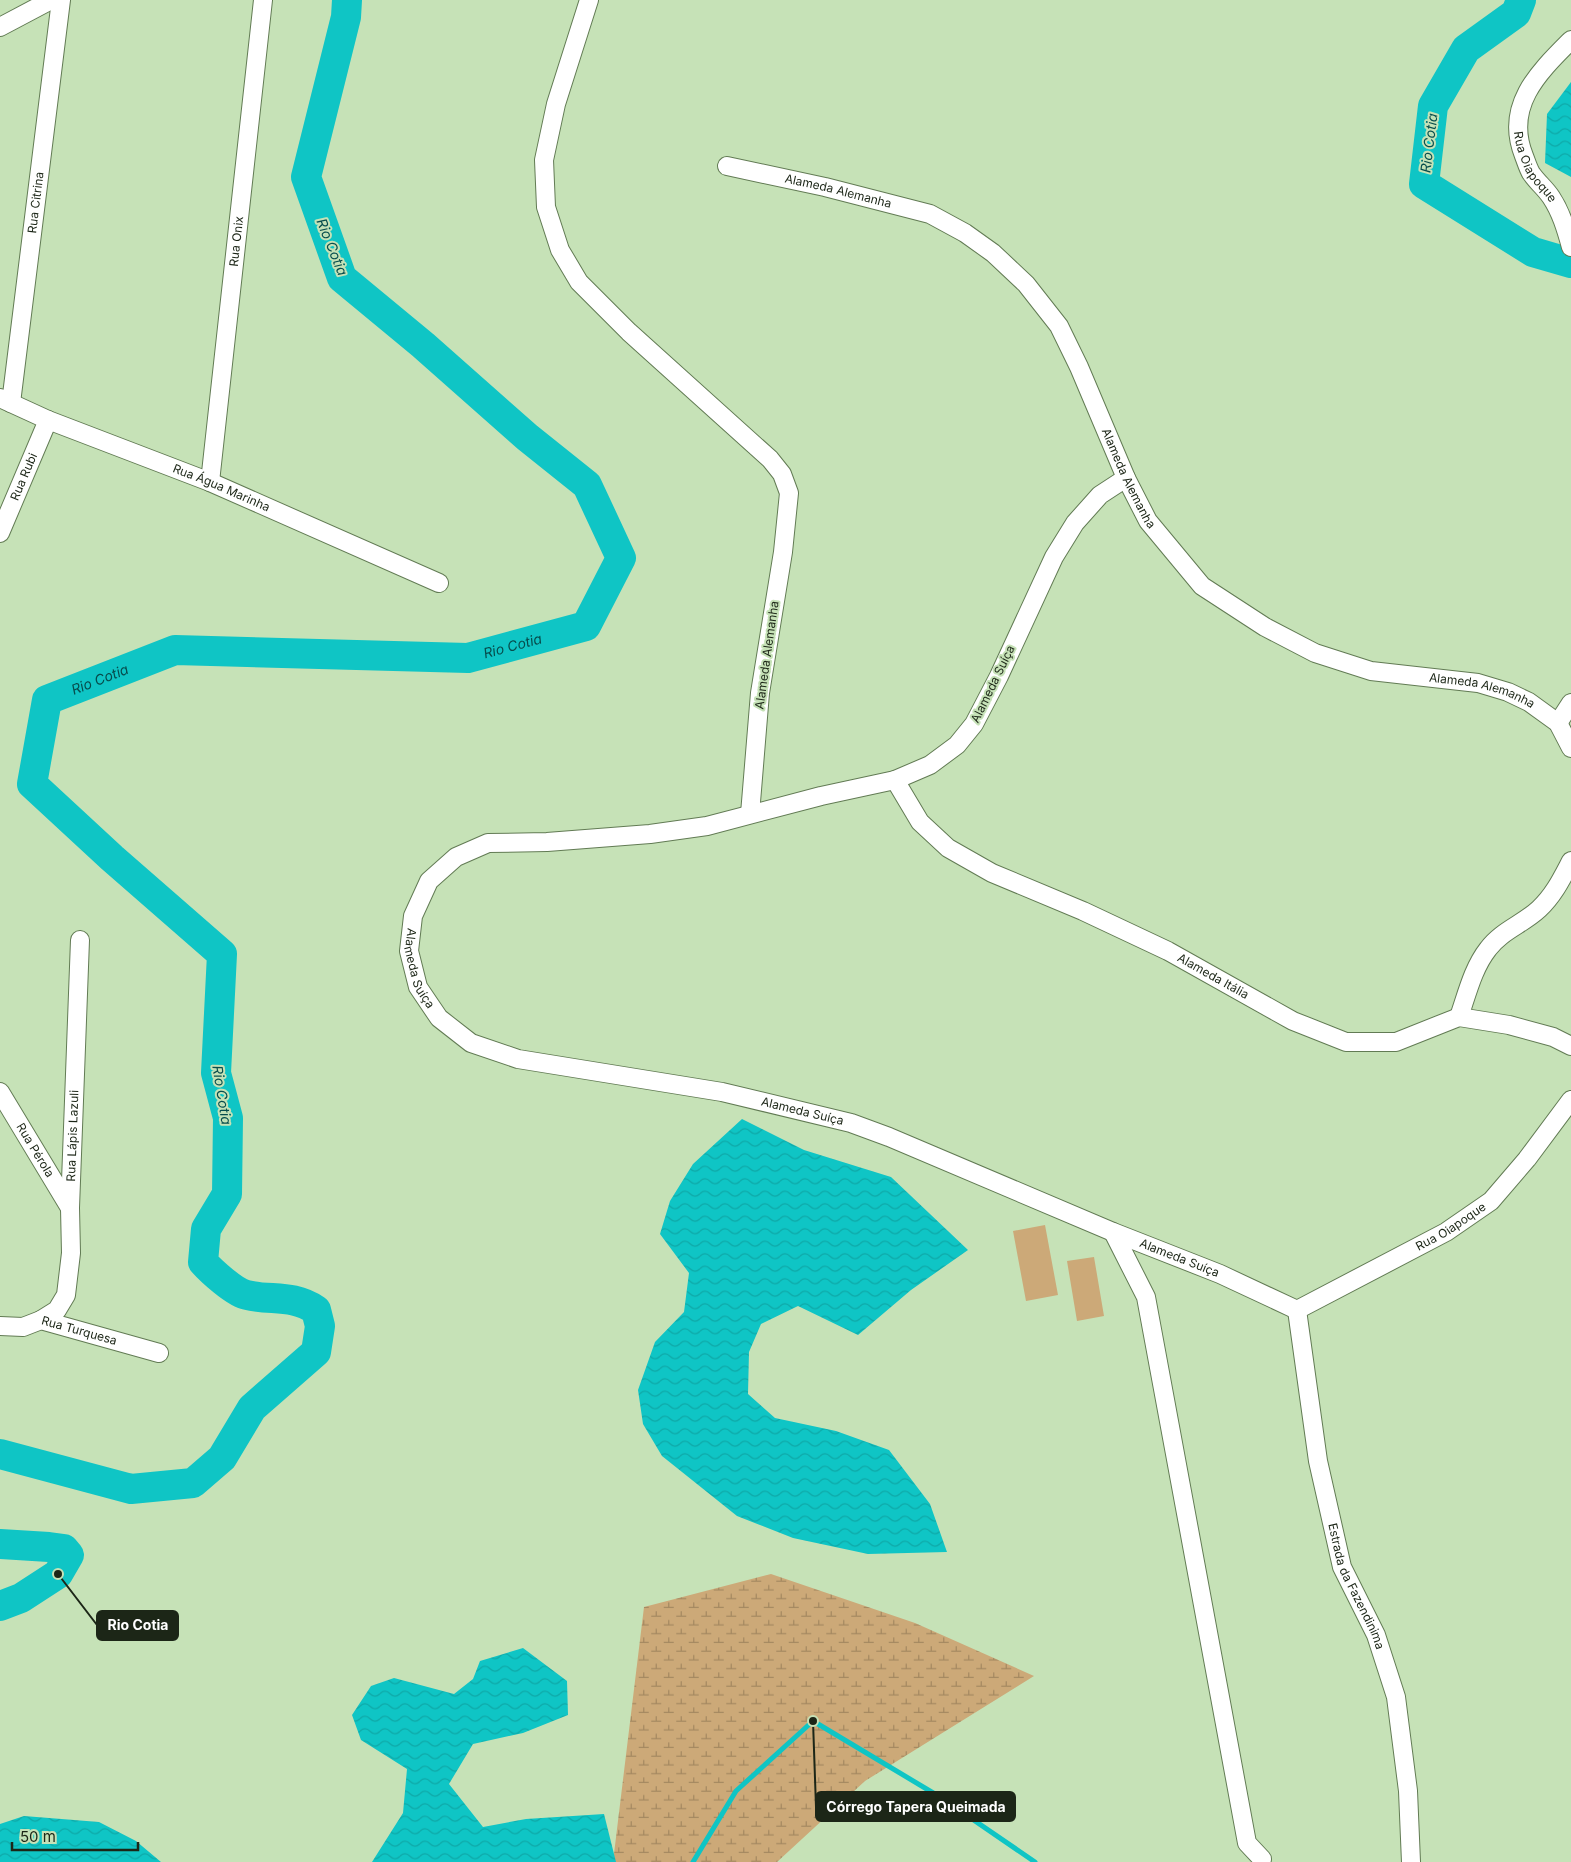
<svg xmlns="http://www.w3.org/2000/svg" width="1571" height="1862" viewBox="0 0 1571 1862" font-family="Inter,sans-serif">
<defs>
<pattern id="wetland-marsh" width="20" height="14" patternUnits="userSpaceOnUse" patternTransform="scale(1.25)"><rect width="20" height="14" fill="#cca978"/><path d="M1 5h8M5 5V1M11 12h8M15 12V8" fill="none" stroke="#a58961"/></pattern>
<pattern id="water-waves" width="16" height="10" patternUnits="userSpaceOnUse" patternTransform="scale(1.25)"><rect width="16" height="10" fill="#0fc5c5"/><path d="M0 5q4-4 8 0t8 0" fill="none" stroke="#0ea9a8"/></pattern>
</defs>
<rect width="100%" height="100%" fill="#c6e2b7"/>
<path fill="url(#wetland-marsh)" d="M 771,1574 L 915,1623 L 1034,1676 L 865,1781 L 777,1862 L 613,1862 L 644,1607 Z"/>
<path fill="#cca978" d="M 1045,1225 L 1058,1295 L 1026,1301 L 1013,1231 Z
M 1094,1257 L 1104,1316 L 1077,1321 L 1067,1261 Z"/>
<path fill="url(#water-waves)" d="M 1571,82 L 1571,177 L 1545,163 L 1547,114 Z
M 742,1119 L 804,1150 L 891,1177 L 968,1250 L 911,1290 L 858,1335 L 798,1306 L 761,1324 L 749,1352 L 748,1394 L 775,1418 L 836,1431 L 889,1450 L 930,1504 L 947,1552 L 868,1554 L 793,1538 L 737,1516 L 662,1456 L 643,1424 L 638,1390 L 655,1342 L 684,1312 L 689,1273 L 660,1234 L 670,1201 L 693,1164 Z
M 523,1648 L 567,1681 L 568,1715 L 523,1733 L 473,1744 L 449,1784 L 483,1827 L 526,1819 L 604,1814 L 616,1862 L 372,1862 L 403,1813 L 407,1769 L 361,1740 L 352,1715 L 371,1686 L 394,1678 L 454,1694 L 473,1679 L 480,1661 Z
M 24,1816 L 99,1822 L 136,1841 L 161,1862 L 0,1862 L 0,1824 Z"/>
<g fill="none" stroke-linecap="round" stroke-linejoin="round">
<path stroke="#0fc5c5" stroke-width="5" d="M 693,1862 L 736,1791 L 813,1721 L 940,1797 L 1035,1862"/>
<g stroke="#0fc5c5" stroke-width="30">
<path d="M 1521,0 L 1516,13 L 1466,49 L 1433,106 L 1424,184 L 1533,252 L 1571,263"/>
<path id="s1" d="M 0,1454 L 131,1489 L 193,1483 L 222,1458 L 252,1408 L 316,1352 L 320,1326 L 316,1310 C 292,1294 272,1301 247,1295 C 235,1293 211,1271 203,1262 L 206,1229 L 227,1194 L 228,1118 L 216,1073 L 222,954 L 112,858 L 32,784 L 47,700 L 175,650 L 468,658 L 586,626 L 621,558 L 587,485 L 527,437 L 423,345 L 342,278 L 306,177 L 346,17 L 347,0"/>
<path d="M 0,1544 L 49,1547 L 64,1549 L 69,1555 L 58,1574 L 21,1598 L 0,1606"/>
</g>
<defs>
<g id="minor">
<path d="M 589,0 L 556,104 L 544,160 L 546,207 L 560,250 L 579,282 L 629,332 L 770,459 L 782,474 L 789,493 L 783,552 L 760,693 L 750,814"/>
<path d="M 0,27 L 51,0"/>
<path id="s2" d="M 1571,40 C 1538,73 1504,106 1524,156 C 1526,161 1528,168 1531,173 C 1537,182 1545,188 1551,197 C 1561,212 1566,229 1571,247"/>
<path id="s3" d="M 727,166 L 825,187 L 930,214 L 965,233 L 993,253 L 1026,284 L 1059,326 L 1079,367 L 1126,478 L 1148,521 L 1202,586 L 1265,627 L 1315,653 L 1371,671 L 1478,683 L 1508,692 L 1529,702 L 1558,723 L 1571,748"/>
<path id="s4" d="M 0,398 L 48,420 L 210,482 L 439,583"/>
<path id="s5" d="M 11,403 L 61,0"/>
<path id="s6" d="M 1126,478 L 1100,495 L 1075,523 L 1054,557 L 999,676 L 974,724 L 957,745 L 930,765 L 895,780 L 821,796 L 707,826 L 650,834 L 547,842 L 488,843 L 456,857 L 429,881 L 413,916 L 409,951 L 418,987 L 439,1018 L 471,1043 L 518,1059 L 722,1092 L 851,1123 L 889,1137 L 1113,1232 L 1220,1274 L 1297,1310"/>
<path id="s7" d="M 210,482 L 263,0"/>
<path id="s8" d="M 0,533 L 48,420"/>
<path d="M 1558,723 L 1571,703"/>
<path id="s9" d="M 895,780 L 920,822 L 948,848 L 992,873 L 1083,911 L 1168,951 L 1293,1021 L 1346,1042 L 1396,1042 L 1459,1017 L 1509,1025 L 1553,1037 L 1571,1046"/>
<path d="M 1459,1017 C 1467,994 1473,968 1488,949 C 1501,931 1523,924 1539,909 C 1554,895 1562,878 1571,861"/>
<path id="s10" d="M 0,1092 L 70,1208"/>
<path d="M 1113,1232 L 1146,1297 L 1247,1843 L 1262,1859"/>
<path id="s11" d="M 1297,1310 L 1318,1461 L 1342,1567 L 1376,1635 L 1396,1697 L 1408,1791 L 1411,1862"/>
<path id="s12" d="M 1297,1310 L 1446,1232 L 1491,1201 L 1527,1159 L 1571,1100"/>
<path id="s13" d="M 41,1320 L 57,1310 L 66,1295 L 71,1253 L 70,1208 L 80,940"/>
<path id="s14" d="M 0,1326 L 23,1327 L 41,1320 L 159,1353"/>
</g>
</defs>
<use href="#minor" stroke="#627b54" stroke-width="20"/>
<use href="#minor" stroke="#fff" stroke-width="18"/>
</g>
<g text-anchor="middle" stroke-width="4" stroke-linejoin="round" paint-order="stroke">
<g font-size="12" fill="#1c2617" stroke="#c6e2b7">
<text dy="4" stroke="none"><textPath href="#s2" startOffset="149">Rua Oiapoque</textPath></text>
<text dy="4" stroke="none"><textPath href="#s3" startOffset="114">Alameda Alemanha</textPath></text>
<text dy="4" stroke="none"><textPath href="#s5" startOffset="202">Rua Citrina</textPath></text>
<text dy="4" stroke="none"><textPath href="#s7" startOffset="242">Rua Onix</textPath></text>
<text dy="4" stroke="none"><textPath href="#s8" startOffset="61">Rua Rubi</textPath></text>
<text dy="4" stroke="none"><textPath href="#s3" startOffset="549">Alameda Alemanha</textPath></text>
<text dy="4" stroke="none"><textPath href="#s4" startOffset="239">Rua Água Marinha</textPath></text>
<text transform="translate(767 655) rotate(-82)" y="4">Alameda Alemanha</text>
<text transform="translate(993 684) rotate(-64)" y="4">Alameda Suíça</text>
<text dy="4" stroke="none"><textPath href="#s3" startOffset="984">Alameda Alemanha</textPath></text>
<text dy="4" stroke="none"><textPath href="#s6" startOffset="970">Alameda Suíça</textPath></text>
<text dy="4" stroke="none"><textPath href="#s9" startOffset="382">Alameda Itália</textPath></text>
<text dy="4" stroke="none"><textPath href="#s6" startOffset="1405">Alameda Suíça</textPath></text>
<text dy="4" stroke="none"><textPath href="#s13" startOffset="196">Rua Lápis Lazuli</textPath></text>
<text dy="4" stroke="none"><textPath href="#s10" startOffset="68">Rua Pérola</textPath></text>
<text dy="4" stroke="none"><textPath href="#s12" startOffset="175">Rua Oiapoque</textPath></text>
<text dy="4" stroke="none"><textPath href="#s6" startOffset="1810">Alameda Suíça</textPath></text>
<text dy="4" stroke="none"><textPath href="#s14" startOffset="82">Rua Turquesa</textPath></text>
<text dy="4" stroke="none"><textPath href="#s11" startOffset="284">Estrada da Fazendinima</textPath></text>
</g>
<g font-size="14" font-style="italic" fill="#074d4d" stroke="#c6e2b7">
<text transform="translate(1429 143) rotate(-83)" y="5">Rio Cotia</text>
<text transform="translate(332 247) rotate(68)" y="5">Rio Cotia</text>
<text dy="5" stroke="none"><textPath href="#s1" startOffset="1682">Rio Cotia</textPath></text>
<text dy="5" stroke="none"><textPath href="#s1" startOffset="1262">Rio Cotia</textPath></text>
<text transform="translate(222 1095) rotate(81)" y="5">Rio Cotia</text>
</g>
</g>
<path fill="none" stroke="#1c2617" stroke-width="2" d="M58 1574L97 1625M813 1721L816 1807"/>
<g fill="#1c2617" stroke="#c6e2b7" stroke-width="2">
<circle cx="58" cy="1574" r="5"/>
<circle cx="813" cy="1721" r="5"/>
</g>
<g fill="#1c2617" stroke="#1c2617" stroke-width="2">
<rect x="97" y="1611" width="81" height="29" rx="5"/>
<rect x="816" y="1792" width="199" height="29" rx="5"/>
</g>
<g font-size="14" text-anchor="middle" font-weight="bold" fill="#fff">
<text x="138" y="1630">Rio Cotia</text>
<text x="916" y="1812">Córrego Tapera Queimada</text>
</g>
<path d="M12 1842v8h126v-8" fill="none" stroke="#1c2617" stroke-width="2.5"/>
<text x="20" y="1842" font-size="15" fill="#1c2617" stroke="#c6e2b7" stroke-width="4" paint-order="stroke">50 m</text>
</svg>
